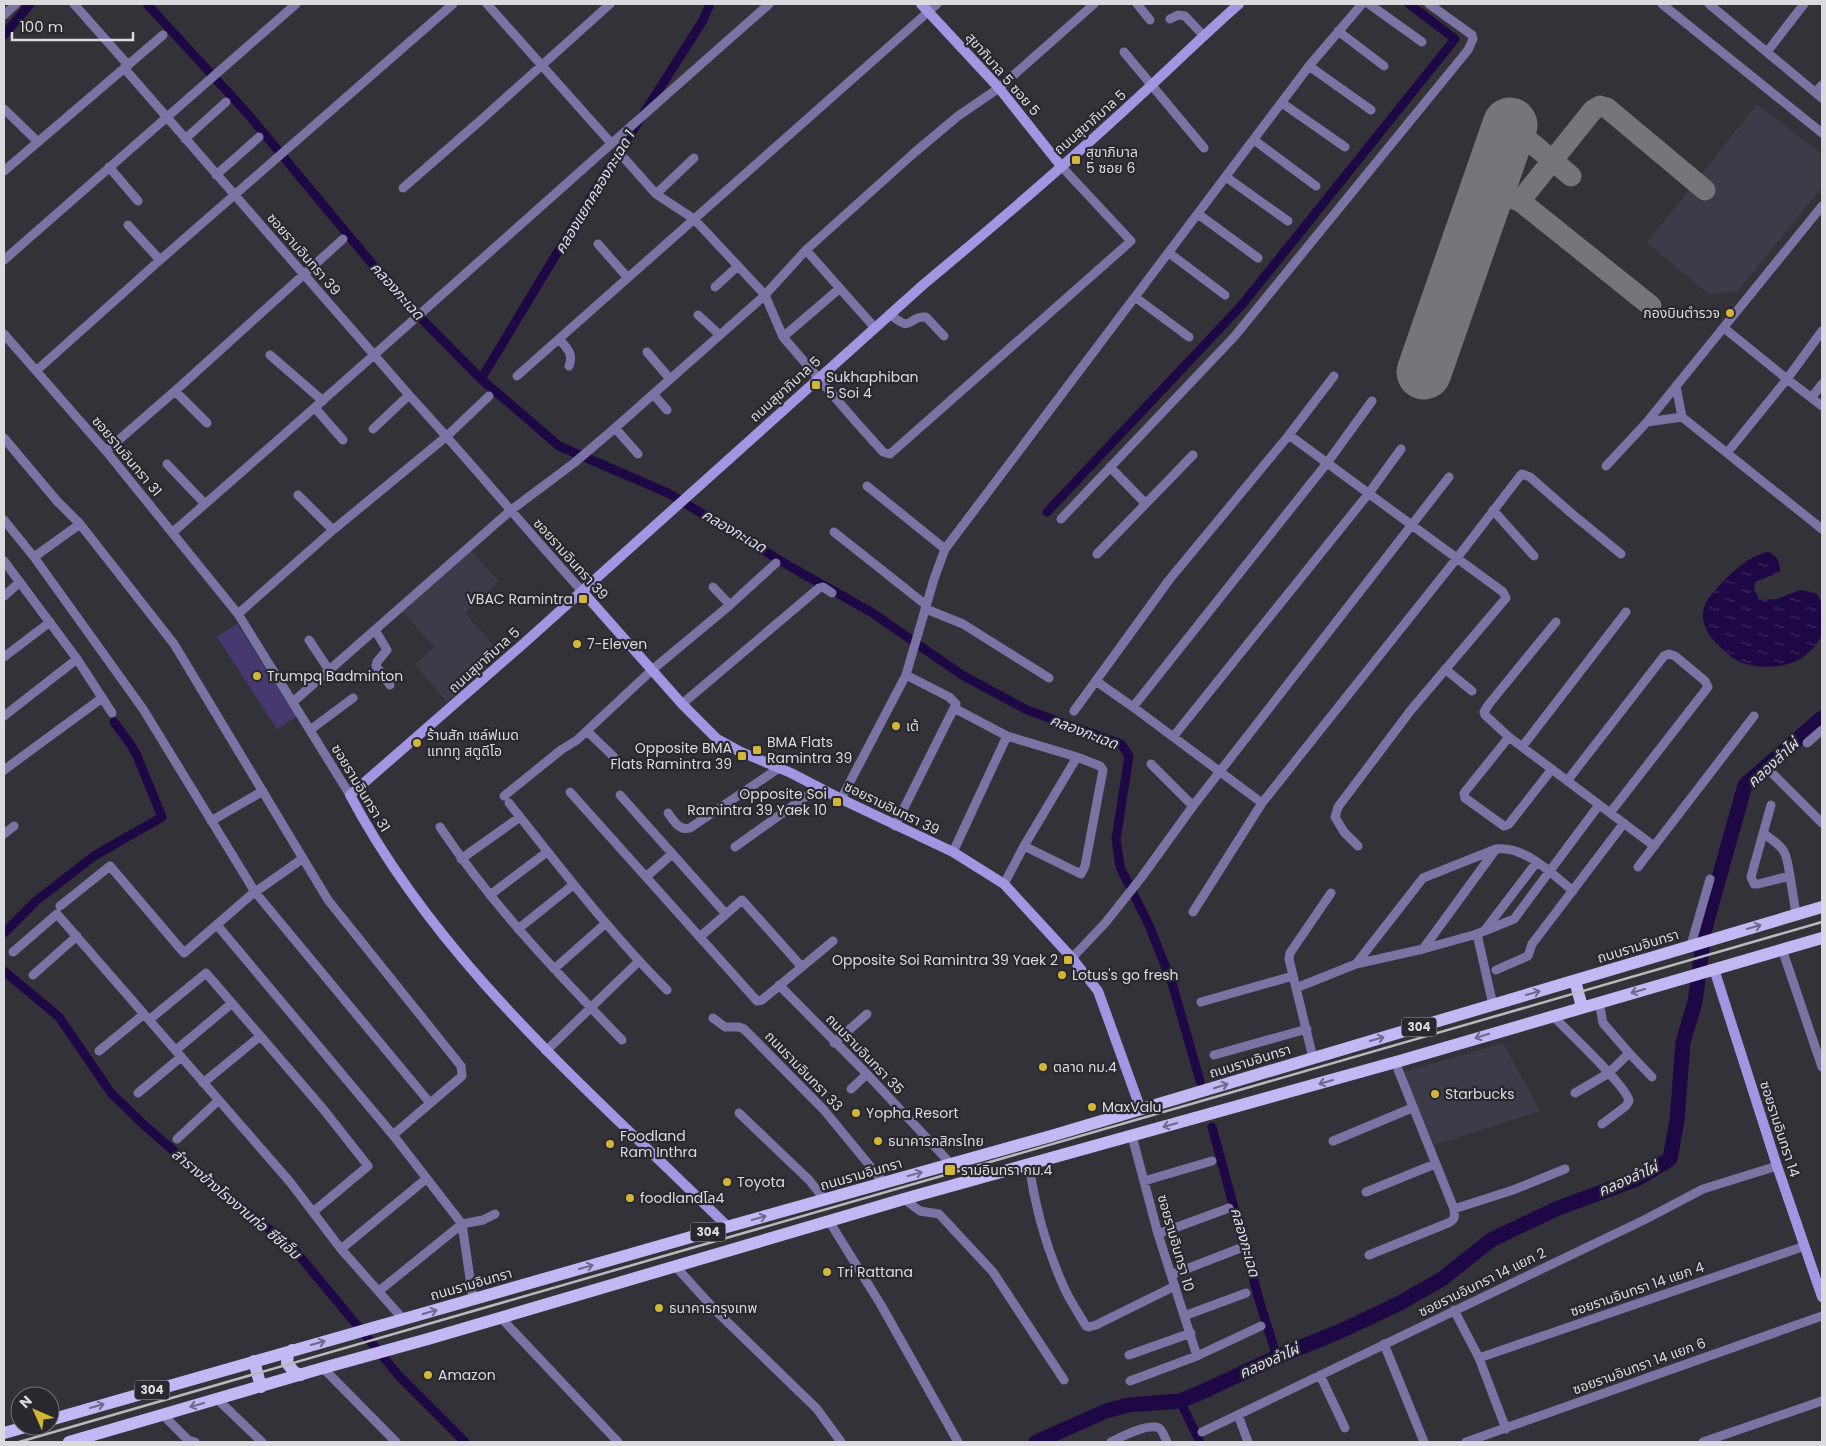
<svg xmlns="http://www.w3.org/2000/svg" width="1826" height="1446" viewBox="0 0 1826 1446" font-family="Poppins,'Noto Sans Thai',sans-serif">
<defs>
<pattern id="water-ripples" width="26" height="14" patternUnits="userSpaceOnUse" patternTransform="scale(1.25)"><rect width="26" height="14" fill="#1d0845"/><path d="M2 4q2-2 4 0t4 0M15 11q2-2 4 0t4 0" fill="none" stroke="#3d2b5f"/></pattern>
</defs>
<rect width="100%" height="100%" fill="#333239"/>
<path fill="#3c3b48" d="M 1757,104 L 1822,154 L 1822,187 L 1738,291 L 1709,294 L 1647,243 Z
M 471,551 L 499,581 L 465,613 L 501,654 L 447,702 L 415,665 L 434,647 L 403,612 Z
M 1503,1043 L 1540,1111 L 1434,1145 L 1403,1072 Z"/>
<path fill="#453970" d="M 237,624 L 297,716 L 277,729 L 217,637 Z"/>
<path fill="url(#water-ripples)" d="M 1768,551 C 1777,557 1780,560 1780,572 L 1755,582 L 1754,589 L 1760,600 L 1777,599 L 1800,590 L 1816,593 C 1825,603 1822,616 1822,629 C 1822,640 1815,647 1807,654 C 1792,667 1765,670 1746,664 C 1734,661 1727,653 1718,645 C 1708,635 1700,623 1704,608 C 1707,595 1733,571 1744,563 C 1750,558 1760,555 1768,551 Z"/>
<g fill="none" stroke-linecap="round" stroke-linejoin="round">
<path stroke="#1d0845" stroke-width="9" d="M 147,4 L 247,113 L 398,295 L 481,379 L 559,446 L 668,493 L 791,567 L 871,612 L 962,675 L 1027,710 L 1121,744 L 1129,756 L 1116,839 L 1120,867 L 1149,925 L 1172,983 L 1200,1081
M 4,35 L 30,4
M 481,379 L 598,185 L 702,22 L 710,4
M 1047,512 L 1241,306 L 1455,39 L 1409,4
M 4,933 L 36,901 L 94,856 L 162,817 L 137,756 L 131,745 L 114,722
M 4,971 L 59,1017 L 111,1093 L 143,1124 L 215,1187 L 293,1248 L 399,1376 L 465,1442
M 1212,1127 L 1260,1303 L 1277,1357
M 1180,1401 L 1200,1442"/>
<path stroke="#1d0845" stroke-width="15" d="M 1036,1442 L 1106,1411 L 1128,1405 L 1180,1401 L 1202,1392 L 1277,1357 L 1343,1330 L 1398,1304 L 1442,1279 L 1491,1240 L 1556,1209 L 1637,1179 L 1670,1159 L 1677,1120 L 1683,1042 L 1695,1002 L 1705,928 L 1745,785 L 1822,718"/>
<path stroke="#76757b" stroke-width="21" d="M 1510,125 L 1571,176
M 1488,190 L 1520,201
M 1651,306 L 1520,201 L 1593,110 L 1600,106 L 1607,108 L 1705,190"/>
<path stroke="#76757b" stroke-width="55" d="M 1424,372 L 1510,125"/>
<path stroke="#7a73a3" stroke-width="9" d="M 487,4 L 611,143
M 1137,4 L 1150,20
M 1369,4 L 1422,42
M 1662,4 L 1822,133
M 1709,4 L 1822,98
M 4,15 L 16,4
M 1170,19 L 1178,15 L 1185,16 L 1203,35
M 1338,31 L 1384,66
M 1124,52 L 1204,148
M 1767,52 L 1804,4
M 128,65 L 163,35
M 1309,66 L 1371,110
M 124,68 L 409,395 C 468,459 523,526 582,591
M 1816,92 L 1822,85
M 1282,103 L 1345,147
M 4,109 L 37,141
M 185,139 L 226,102
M 1254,140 L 1316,186
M 624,158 L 656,194 L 694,219 L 765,295 L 783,337 L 857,423 L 883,452 L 890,454 L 1131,241 L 1061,166
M 109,167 L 138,201
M 4,171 L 128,65 L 74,4
M 216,175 L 259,137
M 1226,177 L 1288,221
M 403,188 L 481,120 L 610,4
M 656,194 L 694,158
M 1198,214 L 1258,258
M 128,225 L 160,260
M 598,244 L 628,278
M 806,250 L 875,328
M 1169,253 L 1225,295
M 4,260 L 296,4
M 715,287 L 738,266
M 1135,297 L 1189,337
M 698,315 L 720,335
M 891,315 C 914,334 906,316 926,317 L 944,336
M 1724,328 L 1787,379 L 1822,406
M 4,334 L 106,451 L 238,614 L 350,795
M 783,337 L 839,289
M 559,339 C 567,348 574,354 569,366
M 647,352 L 670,379
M 270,355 L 323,401
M 36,371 L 160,260 L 453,4
M 517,376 L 937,4
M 1676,386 L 1682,417
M 175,391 L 207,423
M 653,394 L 667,410
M 1812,397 L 1822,384
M 315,408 L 343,440
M 1647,422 L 1682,417 L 1822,529
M 615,428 L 638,454
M 373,429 L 409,395
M 1289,435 L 1503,592 L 1506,598 L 1411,710 L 1338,807 L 1335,817 L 1344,832 L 1358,846
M 4,438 L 57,501 L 80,524 L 174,644 L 328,900 L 461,1066 L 462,1076 L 393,1135
M 106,451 L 175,391 L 343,239
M 1727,453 L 1787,379 L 1822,331
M 167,464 L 205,504
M 1606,466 L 1647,422 L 1822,206
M 1110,467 L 1145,503
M 867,486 L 945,549
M 298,495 L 333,530
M 1493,510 L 1534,556
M 1061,519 L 1234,337 L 1468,50 L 1473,39 L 1472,35 L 1429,4
M 4,520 L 34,557 L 143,709 L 255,892 L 430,1103
M 173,532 C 373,358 570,179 769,4
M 834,532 L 926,605
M 1097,554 L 1193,455
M 34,557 L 80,524
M 4,561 L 77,659 L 112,713
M 713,587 L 730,605
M 4,596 L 20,582
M 926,609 L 963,624 L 1049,678
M 238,614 L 333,530 L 447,436 L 489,396
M 1556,622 L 1489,704 L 1484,712 L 1485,715 L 1509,737 L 1654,846
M 375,630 L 387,650 L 377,662 L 376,666 L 390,685
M 309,640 L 329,670
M 4,657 L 50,622
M 1445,669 L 1472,691
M 1096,681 L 1133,707 L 1262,803
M 293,702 L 510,511 L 574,463 L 615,428 L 765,295 L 806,250 L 914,153 L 958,116 L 999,88 L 1094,4
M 682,704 L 819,588 L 823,587 L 832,593
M 1133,707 L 1327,463 L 1372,401
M 954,708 L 1007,736 L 1077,757 L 1100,766 L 1103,770 L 1085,866 L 1081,874 L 1024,846
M 1074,711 L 1169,580 L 1289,435 L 1334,376
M 4,716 L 77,659
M 310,730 L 353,698
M 587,731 L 614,757
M 1173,737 L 1369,493 L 1401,449
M 1509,737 L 1464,793 L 1465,798 L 1504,826 L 1509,824 L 1552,769
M 1807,743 L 1822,730
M 1522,747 L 1626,612
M 1151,764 L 1193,806
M 4,770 L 102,698
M 1773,774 L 1822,823
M 1567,781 L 1664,656 L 1669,654 L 1675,656 L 1705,681 L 1708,687 L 1610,813
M 570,792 L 757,1001 L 762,1000 L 833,941
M 620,795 L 726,914
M 504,796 L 561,750 L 577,740 L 652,670 L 730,605 L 776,563
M 841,799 L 906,675 L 934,579 L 945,549 L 1309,66 L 1362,4
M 509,803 C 560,867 609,932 667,990
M 1771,805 L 1751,877 L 1754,884 L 1758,884 L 1790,876 L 1796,914
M 668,813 C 674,821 679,831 690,828 L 779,768
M 211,821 L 263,791
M 895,826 L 956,704 L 949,697 L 906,675
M 440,827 C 492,905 557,973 622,1040
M 1763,833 C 1785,849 1786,849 1790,876
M 4,834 L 14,826
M 735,847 L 819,787
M 953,852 L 1007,736
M 461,859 L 520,817
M 1638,867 L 1754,716
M 647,876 L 672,854
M 1004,884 L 1024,846 L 1077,757
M 490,895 L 547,852
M 60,906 L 110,866 L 184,953 L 251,895 L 302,859
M 1193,912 L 1262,803 L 1457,558 L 1520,476 L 1522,474 L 1530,477 L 1571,513 L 1621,554
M 217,925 L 393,1135 L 462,1224 L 473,1299
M 518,929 L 573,885
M 1485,930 L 1536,863
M 1477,934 L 1493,1005
M 701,936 L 742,900 L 801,966
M 1691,945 L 1710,879
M 1423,949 L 1496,849
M 1782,949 L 1822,1067
M 13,952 L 57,914 L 290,1182 L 341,1249 L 403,1319
M 1072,958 L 1106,922 L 1141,878 L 1193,806 L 1449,477
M 1356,964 L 1423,878 L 1496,849 C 1524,845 1552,874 1573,891
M 554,969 L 606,923
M 1496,970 L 1528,956 L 1532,944 L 1624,823
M 33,975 L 77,936
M 779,985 L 867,1074 L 951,1164
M 1296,988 L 1356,964 L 1423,949 L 1477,934 L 1514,919 L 1599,805
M 1201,1002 L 1293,976
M 1599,1002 L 1603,1023 L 1629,1053
M 1552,1015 C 1566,1030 1627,1086 1629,1101 L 1626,1106 L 1602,1124
M 713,1018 L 725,1027 L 739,1027 L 744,1029 L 824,1110 L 884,1183
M 149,1020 L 206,973 L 324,1110 L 368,1166 L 313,1212
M 834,1043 L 867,1014
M 176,1050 L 231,1004
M 99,1051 L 144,1014
M 546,1051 L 639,961
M 1214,1055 L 1307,1029
M 1313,1058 L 1289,959 L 1290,953 L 1331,893
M 203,1083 L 259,1037
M 851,1089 L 867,1074
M 138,1093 L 181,1057
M 1575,1093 L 1609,1073 L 1629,1053 L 1652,1077
M 739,1113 L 809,1180 L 825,1200
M 1132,1136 L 1158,1234 L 1197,1356
M 177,1139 L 219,1100
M 1333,1141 L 1412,1108
M 1029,1165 C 1035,1206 1046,1247 1063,1285 C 1068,1298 1079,1314 1086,1326 L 1089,1327 L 1096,1325 L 1175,1286
M 1144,1181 L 1212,1161
M 1366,1192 L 1435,1164
M 904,1199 L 920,1211 L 939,1214 L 993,1272 L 1064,1380
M 1454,1209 L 1513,1190 L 1565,1169
M 829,1221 L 881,1305 L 958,1442
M 1158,1234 L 1229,1208
M 341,1249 L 426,1179
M 1369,1255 L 1448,1223 C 1455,1220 1455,1217 1454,1209 L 1395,1062
M 676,1267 L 716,1311 L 817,1409 L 841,1442
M 1171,1275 L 1243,1247
M 379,1291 L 462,1224 L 483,1220 L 495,1214
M 1454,1310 L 1479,1358 L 1506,1429
M 1184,1316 L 1246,1293
M 501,1318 L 618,1442
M 1384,1344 L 1424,1442
M 1129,1355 L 1191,1333
M 1479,1358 L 1805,1246
M 323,1368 L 396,1442
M 1320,1375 L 1345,1428
M 1130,1381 L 1197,1356 L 1261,1326
M 217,1399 L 262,1442
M 163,1415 L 188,1440 L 195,1442
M 1238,1415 L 1248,1442
M 1202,1432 L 1646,1219 L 1703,1189 L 1777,1166
M 1111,1442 C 1121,1437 1148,1423 1159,1428 C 1163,1431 1165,1438 1167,1442
M 1466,1442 L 1822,1316
M 1703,1442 L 1822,1401"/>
<path stroke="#a296e3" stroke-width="10" d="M 921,4 L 999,88 L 1061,166
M 582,591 L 682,704 L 717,739 L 739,751 L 791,773 L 841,799 L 953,852 L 1004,884 L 1072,958 L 1098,991 L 1141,1110
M 1714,969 L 1777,1166 L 1822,1297
M 728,1227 C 592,1092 441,967 350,795 L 522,645 L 924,284 C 990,229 1056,173 1119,115 C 1160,78 1198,40 1239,4"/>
<path stroke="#c1b8f4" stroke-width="12" d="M 1575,981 L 1582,1007
M 292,1350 L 288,1354 L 287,1363 L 294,1372 L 301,1375
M 254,1361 L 261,1387
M 50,1420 L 705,1233 L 1051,1136 L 1822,907
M 4,1433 L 29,1426
M 69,1442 L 323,1368 L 428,1339 L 904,1199 L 1403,1060 L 1822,938"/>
<path stroke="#b9b8bd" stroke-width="2.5" d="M 19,1442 L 1822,922"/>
</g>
<defs><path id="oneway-shaft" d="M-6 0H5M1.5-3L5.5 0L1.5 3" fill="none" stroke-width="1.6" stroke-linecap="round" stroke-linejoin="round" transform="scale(1.25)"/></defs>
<g stroke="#6d6988">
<use href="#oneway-shaft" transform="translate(1754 927) rotate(-16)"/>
<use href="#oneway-shaft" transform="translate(1638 991) rotate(164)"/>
<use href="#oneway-shaft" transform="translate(1533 993) rotate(-16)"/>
<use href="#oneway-shaft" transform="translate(1482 1036) rotate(163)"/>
<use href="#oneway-shaft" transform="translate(1377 1039) rotate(-16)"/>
<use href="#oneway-shaft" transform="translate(1326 1082) rotate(164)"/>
<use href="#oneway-shaft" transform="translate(1221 1086) rotate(-17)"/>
<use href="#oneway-shaft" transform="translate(1170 1125) rotate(164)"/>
<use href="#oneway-shaft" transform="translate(915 1174) rotate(-15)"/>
<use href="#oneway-shaft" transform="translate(759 1218) rotate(-16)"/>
<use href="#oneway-shaft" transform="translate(586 1267) rotate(-15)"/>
<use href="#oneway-shaft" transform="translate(430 1312) rotate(-16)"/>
<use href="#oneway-shaft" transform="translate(318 1343) rotate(-16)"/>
<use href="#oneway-shaft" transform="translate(197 1405) rotate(164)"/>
<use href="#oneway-shaft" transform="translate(97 1406) rotate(-16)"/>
</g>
<g fill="#d2b736" stroke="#29282f" stroke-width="2">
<rect x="1071" y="155" width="10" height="10" rx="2.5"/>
<circle cx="1730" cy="313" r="5"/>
<rect x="811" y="380" width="10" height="10" rx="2.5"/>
<rect x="578" y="594" width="10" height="10" rx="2.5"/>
<circle cx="577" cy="644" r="5"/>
<circle cx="257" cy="676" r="5"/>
<circle cx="896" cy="726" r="5"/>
<circle cx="417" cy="743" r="5"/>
<rect x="752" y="745" width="10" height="10" rx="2.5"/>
<rect x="737" y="751" width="10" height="10" rx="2.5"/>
<rect x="832" y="797" width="10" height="10" rx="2.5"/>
<rect x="1063" y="955" width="10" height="10" rx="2.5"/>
<circle cx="1062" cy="975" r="5"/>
<circle cx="1043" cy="1067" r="5"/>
<circle cx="1435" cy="1094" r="5"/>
<circle cx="1092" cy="1107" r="5"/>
<circle cx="856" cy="1113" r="5"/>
<circle cx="878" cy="1141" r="5"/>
<circle cx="610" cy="1144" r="5"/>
<rect x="944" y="1164" width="12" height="12" rx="2.5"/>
<circle cx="727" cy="1182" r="5"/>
<circle cx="630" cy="1198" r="5"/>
<circle cx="827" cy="1272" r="5"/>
<circle cx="659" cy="1308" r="5"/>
<circle cx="428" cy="1375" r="5"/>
</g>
<g text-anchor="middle" stroke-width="4.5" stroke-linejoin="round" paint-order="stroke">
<g fill="#29282f" stroke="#a6a5aa" stroke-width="1">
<rect x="1401.5" y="1017.5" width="35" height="19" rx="4"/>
<rect x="690.5" y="1222.5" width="35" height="19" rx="4"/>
<rect x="134.5" y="1380.5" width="35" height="19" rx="4"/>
</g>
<g font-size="12" font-weight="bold" fill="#dbdadf">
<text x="1419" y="1031">304</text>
<text x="708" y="1236">304</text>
<text x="152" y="1394">304</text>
</g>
<g font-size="14" fill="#dbdadf" stroke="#29282f">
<text transform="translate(1003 74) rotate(49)" y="5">สุขาภิบาล 5 ซอย 5</text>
<text transform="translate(1090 122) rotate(-41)" y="5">ถนนสุขาภิบาล 5</text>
<text transform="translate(304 254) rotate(49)" y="5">ซอยรามอินทรา 39</text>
<text transform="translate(785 389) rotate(-42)" y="5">ถนนสุขาภิบาล 5</text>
<text transform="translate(127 456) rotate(50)" y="5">ซอยรามอินทรา 31</text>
<text transform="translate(571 559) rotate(48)" y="5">ซอยรามอินทรา 39</text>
<text transform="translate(484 660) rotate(-42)" y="5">ถนนสุขาภิบาล 5</text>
<text transform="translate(361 788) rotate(59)" y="5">ซอยรามอินทรา 31</text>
<text transform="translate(892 808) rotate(26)" y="5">ซอยรามอินทรา 39</text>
<text transform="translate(1638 946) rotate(-17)" y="5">ถนนรามอินทรา</text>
<text transform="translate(865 1054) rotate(46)" y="5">ถนนรามอินทรา 35</text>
<text transform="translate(1250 1061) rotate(-17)" y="5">ถนนรามอินทรา</text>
<text transform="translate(804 1071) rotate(46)" y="5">ถนนรามอินทรา 33</text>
<text transform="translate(1780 1129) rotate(72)" y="5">ซอยรามอินทรา 14</text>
<text transform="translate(861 1174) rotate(-16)" y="5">ถนนรามอินทรา</text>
<text transform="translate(1176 1243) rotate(74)" y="5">ซอยรามอินทรา 10</text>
<text transform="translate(1482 1282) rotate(-26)" y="5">ซอยรามอินทรา 14 แยก 2</text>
<text transform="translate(471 1284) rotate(-16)" y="5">ถนนรามอินทรา</text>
<text transform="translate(1637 1289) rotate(-19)" y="5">ซอยรามอินทรา 14 แยก 4</text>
<text transform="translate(1639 1366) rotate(-20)" y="5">ซอยรามอินทรา 14 แยก 6</text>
</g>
<g font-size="14" fill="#dbdadf" stroke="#29282f" text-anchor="start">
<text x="1086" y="157">สุขาภิบาล<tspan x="1086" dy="16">5 ซอย 6</tspan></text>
<text x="1720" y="318" text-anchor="end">กองบินตำรวจ</text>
<text x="826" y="382">Sukhaphiban<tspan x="826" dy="16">5 Soi 4</tspan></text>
<text x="573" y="604" text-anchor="end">VBAC Ramintra</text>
<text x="587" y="649">7-Eleven</text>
<text x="267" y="681">Trumpq Badminton</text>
<text x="906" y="731">เต้</text>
<text x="427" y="740">ร้านสัก เซล์ฟเมด<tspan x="427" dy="16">แทททู สตูดีโอ</tspan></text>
<text x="767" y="747">BMA Flats<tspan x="767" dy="16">Ramintra 39</tspan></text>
<text x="732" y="753" text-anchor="end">Opposite BMA<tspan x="732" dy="16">Flats Ramintra 39</tspan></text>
<text x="827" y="799" text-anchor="end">Opposite Soi<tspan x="827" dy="16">Ramintra 39 Yaek 10</tspan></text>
<text x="1058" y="965" text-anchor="end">Opposite Soi Ramintra 39 Yaek 2</text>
<text x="1072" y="980">Lotus's go fresh</text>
<text x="1053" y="1072">ตลาด กม.4</text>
<text x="1445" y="1099">Starbucks</text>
<text x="1102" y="1112">MaxValu</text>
<text x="866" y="1118">Yopha Resort</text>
<text x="620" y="1141">Foodland<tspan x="620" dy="16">Ram Inthra</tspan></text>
<text x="888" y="1146">ธนาคารกสิกรไทย</text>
<text x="961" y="1175">รามอินทรา กม.4</text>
<text x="737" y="1187">Toyota</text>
<text x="640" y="1203">foodlandโล4</text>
<text x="837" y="1277">Tri Rattana</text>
<text x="669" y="1313">ธนาคารกรุงเทพ</text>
<text x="438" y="1380">Amazon</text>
</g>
<g font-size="15" font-style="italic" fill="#dfddf1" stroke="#29282f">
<text transform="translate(595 192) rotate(-59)" y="5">คลองแยกคลองกะเฉด 1</text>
<text transform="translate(397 291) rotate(48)" y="5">คลองกะเฉด</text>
<text transform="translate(734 531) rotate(30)" y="5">คลองกะเฉด</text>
<text transform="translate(1084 732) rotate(21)" y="5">คลองกะเฉด</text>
<text transform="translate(1773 763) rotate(-43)" y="5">คลองลำไผ่</text>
<text transform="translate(1628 1179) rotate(-24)" y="5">คลองลำไผ่</text>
<text transform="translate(236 1204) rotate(40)" y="5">ลำรางข้างโรงงานท่อ ซีซีเอ็ม</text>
<text transform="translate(1245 1242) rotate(74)" y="5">คลองกะเฉด</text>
<text transform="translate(1269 1361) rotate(-24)" y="5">คลองลำไผ่</text>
</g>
</g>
<rect width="1826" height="1446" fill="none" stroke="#dbdadf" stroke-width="10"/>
<g transform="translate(35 1411) rotate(315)"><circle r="24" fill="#29282f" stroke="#706f75"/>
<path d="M0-4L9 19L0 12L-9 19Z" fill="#d2b736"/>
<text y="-8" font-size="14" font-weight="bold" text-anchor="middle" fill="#dbdadf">N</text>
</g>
<path d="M12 32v8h121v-8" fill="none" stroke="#dbdadf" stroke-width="2.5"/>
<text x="20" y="32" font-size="15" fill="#dbdadf" stroke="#29282f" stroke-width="4" paint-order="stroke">100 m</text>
</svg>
